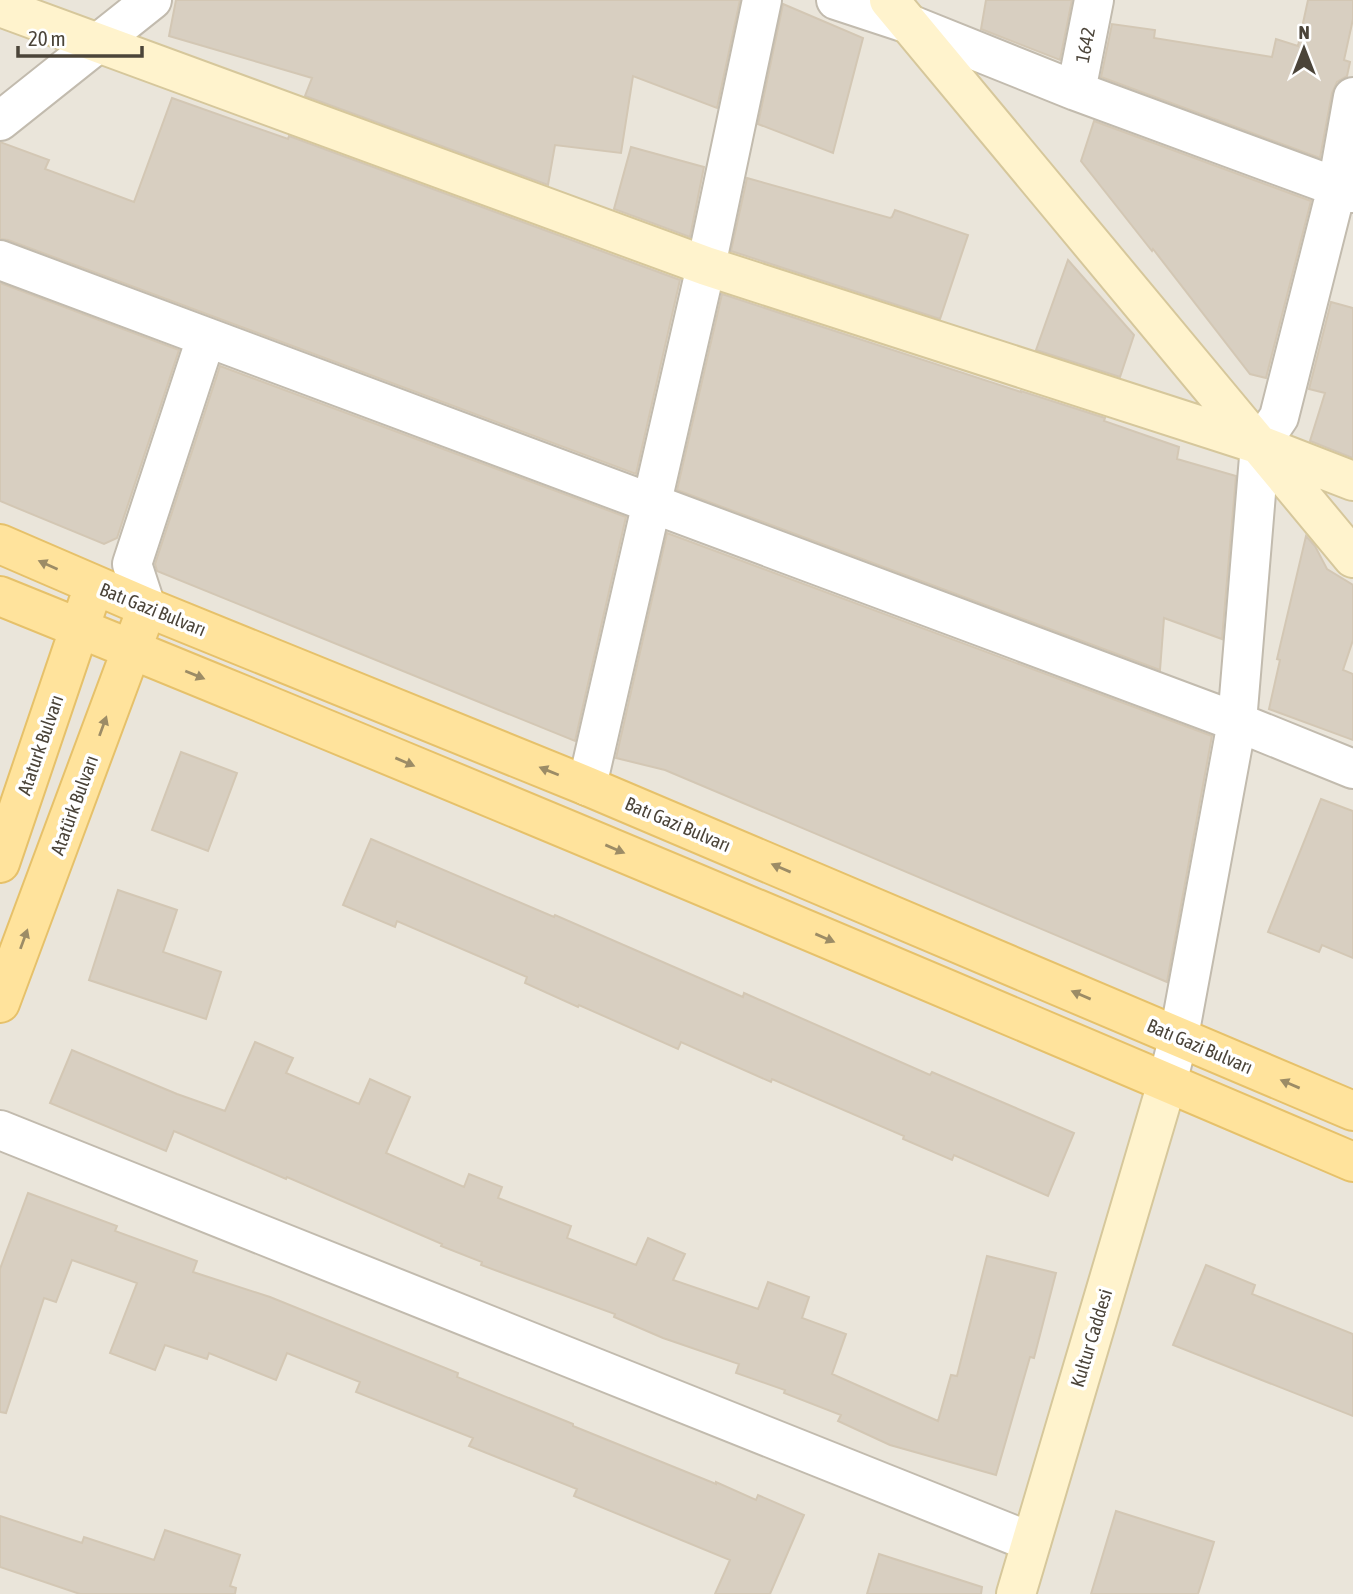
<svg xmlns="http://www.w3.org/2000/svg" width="1353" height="1594" viewBox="0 0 1353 1594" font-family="'Asap Condensed',sans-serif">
<rect width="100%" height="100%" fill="#f6f3ec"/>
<path fill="#eae5da" d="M 0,0 L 1353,0 L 1353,1594 L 0,1594 Z"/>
<path fill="#d8cfc1" stroke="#d3c7b4" stroke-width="2" d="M 176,0 L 740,0 L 717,108 L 633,76 L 621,153 L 555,145 L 548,185 L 305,96 L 312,78 L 169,36 Z
M 986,0 L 1072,0 L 1060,60 L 981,29 Z
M 1308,0 L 1353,0 L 1353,19 L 1344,60 L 1350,62 L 1347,76 L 1337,82 L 1332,93 L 1320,158 L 1101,77 L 1112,24 L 1155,30 L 1154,38 L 1272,57 L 1276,39 L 1298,46 Z
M 783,4 L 863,38 L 833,153 L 758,124 Z
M 172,98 L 288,139 L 289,136 L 680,280 L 636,474 L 8,240 L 0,239 L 0,142 L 49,160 L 45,169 L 134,202 Z
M 1094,121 L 1311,201 L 1266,378 L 1250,374 L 1153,249 L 1152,251 L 1081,161 Z
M 631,147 L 704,167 L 690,237 L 614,209 Z
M 747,178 L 890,218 L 892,217 L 895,210 L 968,235 L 940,319 L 731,251 Z
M 1068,260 L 1134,335 L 1120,377 L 1036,350 Z
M 0,283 L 179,350 L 117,538 L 104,544 L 0,501 Z
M 722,294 L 1021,392 L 1021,391 L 1105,418 L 1104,421 L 1179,447 L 1177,459 L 1236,476 L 1222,639 L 1164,618 L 1160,670 L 677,490 Z
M 1331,302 L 1353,308 L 1353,458 L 1310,441 L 1325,393 L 1309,389 Z
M 220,366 L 626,517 L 575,741 L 157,571 L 155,564 Z
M 667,533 L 1212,736 L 1167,982 L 665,770 L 616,758 Z
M 1306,536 L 1315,546 L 1327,569 L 1353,585 L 1353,640 L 1343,670 L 1353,674 L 1353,740 L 1269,709 L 1280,660 L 1277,659 Z
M 181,752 L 237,773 L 208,851 L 152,830 Z
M 1321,799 L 1353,811 L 1353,958 L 1322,945 L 1319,952 L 1268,932 Z
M 371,839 L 554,917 L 555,915 L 743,997 L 744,993 L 930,1075 L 932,1072 L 1074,1133 L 1048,1196 L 954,1155 L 952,1160 L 903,1139 L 904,1136 L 772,1079 L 771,1082 L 681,1042 L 678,1049 L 579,1005 L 578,1007 L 525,983 L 527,977 L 397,921 L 395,927 L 343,905 Z
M 118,890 L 177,910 L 163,952 L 221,972 L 206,1019 L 89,980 Z
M 255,1042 L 293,1058 L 286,1073 L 359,1104 L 370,1079 L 410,1097 L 386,1153 L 464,1187 L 469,1174 L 502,1187 L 498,1198 L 571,1226 L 567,1238 L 636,1265 L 648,1238 L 685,1254 L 673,1280 L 758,1309 L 768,1282 L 809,1297 L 802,1318 L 846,1334 L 832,1374 L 938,1421 L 951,1375 L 957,1376 L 987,1256 L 1056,1273 L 1034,1358 L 1030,1357 L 996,1475 L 890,1445 L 838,1421 L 841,1415 L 784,1393 L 785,1390 L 736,1373 L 739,1364 L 663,1338 L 614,1317 L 615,1314 L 481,1265 L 482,1262 L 441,1246 L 442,1244 L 287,1177 L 286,1179 L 174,1131 L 166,1151 L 50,1103 L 72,1050 L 177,1094 L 225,1111 Z
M 28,1193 L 117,1226 L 115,1231 L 197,1261 L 193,1272 L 270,1297 L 458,1373 L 457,1377 L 573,1424 L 573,1426 L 716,1484 L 716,1482 L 756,1500 L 758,1495 L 804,1515 L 770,1594 L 715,1594 L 730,1560 L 574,1496 L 577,1489 L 469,1446 L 473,1438 L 356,1392 L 360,1382 L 287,1353 L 276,1380 L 209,1353 L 207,1359 L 165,1345 L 155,1370 L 110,1353 L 137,1283 L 72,1260 L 56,1302 L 44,1298 L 6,1413 L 0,1412 L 0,1269 Z
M 1206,1265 L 1255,1285 L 1252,1294 L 1353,1334 L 1353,1416 L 1173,1345 Z
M 1116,1511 L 1214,1542 L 1198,1594 L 1091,1594 Z
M 0,1516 L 82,1543 L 84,1537 L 154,1560 L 165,1530 L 240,1555 L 230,1586 L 236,1588 L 235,1594 L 80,1594 L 0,1567 Z
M 879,1554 L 982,1587 L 981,1594 L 867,1594 Z"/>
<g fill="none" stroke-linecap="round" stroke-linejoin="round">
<defs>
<path id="street" d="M 836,0 L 909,24 L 1076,91 L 1353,193
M 1076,91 L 1094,0
M 0,121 L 152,0
M 0,260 L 1237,722 L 1353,769
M 146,607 L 132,564 L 206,338
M 587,786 L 706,266 L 762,0
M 1167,1083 L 1179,1036 L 1237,722 L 1260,445 L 1279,417 L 1337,187 L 1353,97
M 0,1130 L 1031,1542"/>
<path id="secondary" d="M 889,0 L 1353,558
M 0,7 L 706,266 L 1260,445 L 1353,481
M 1016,1594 L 1167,1083"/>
<path id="primary" d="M 0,544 L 146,607 L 587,786 L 1353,1111
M 0,596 C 453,779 904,970 1353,1162
M 0,863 L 88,603
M 0,1003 L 141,624"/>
</defs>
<use href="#street" stroke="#c2bbae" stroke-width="42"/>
<use href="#secondary" stroke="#d6c79b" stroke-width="42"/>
<use href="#primary" stroke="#e6c16a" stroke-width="42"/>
<use href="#street" stroke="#fff" stroke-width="38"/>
<use href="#secondary" stroke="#fff3cd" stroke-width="38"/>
<use href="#primary" stroke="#ffe39c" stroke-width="38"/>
</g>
<defs><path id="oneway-solid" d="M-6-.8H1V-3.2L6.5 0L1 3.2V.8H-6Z" transform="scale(1.75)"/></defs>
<g fill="#9c8c66">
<use href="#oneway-solid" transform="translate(48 565) rotate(-156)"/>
<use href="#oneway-solid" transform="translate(195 675) rotate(22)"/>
<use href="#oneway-solid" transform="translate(103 726) rotate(-70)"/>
<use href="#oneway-solid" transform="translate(405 762) rotate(23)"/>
<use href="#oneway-solid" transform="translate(549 771) rotate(-158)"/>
<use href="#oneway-solid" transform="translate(615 849) rotate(23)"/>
<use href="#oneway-solid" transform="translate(781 868) rotate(-157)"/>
<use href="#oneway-solid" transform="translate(825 938) rotate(23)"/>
<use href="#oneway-solid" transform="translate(24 939) rotate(-70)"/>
<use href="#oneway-solid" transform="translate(1081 995) rotate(-157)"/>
<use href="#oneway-solid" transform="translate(1290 1084) rotate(-157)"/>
</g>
<g text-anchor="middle" stroke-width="7" stroke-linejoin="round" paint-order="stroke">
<g font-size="19" fill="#4b4439" stroke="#fff">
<text transform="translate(1085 45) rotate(-79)" y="7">1642</text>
<text transform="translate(153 609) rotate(22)" y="7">Batı Gazi Bulvarı</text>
<text transform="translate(40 745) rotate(-71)" y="7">Ataturk Bulvarı</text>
<text transform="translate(74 805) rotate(-70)" y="7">Atatürk Bulvarı</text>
<text transform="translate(678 824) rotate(23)" y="7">Batı Gazi Bulvarı</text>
<text transform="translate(1200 1046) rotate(23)" y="7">Batı Gazi Bulvarı</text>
<text transform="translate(1091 1338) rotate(-73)" y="7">Kultur Caddesi</text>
</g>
</g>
<g transform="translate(1304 49)" stroke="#ffffff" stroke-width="5" paint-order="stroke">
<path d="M0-5L12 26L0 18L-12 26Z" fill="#4b4439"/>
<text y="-10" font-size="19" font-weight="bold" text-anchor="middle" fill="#4b4439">N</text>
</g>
<path d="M18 46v10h124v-10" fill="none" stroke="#4b4439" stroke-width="3.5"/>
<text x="28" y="46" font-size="21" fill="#4b4439" stroke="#ffffff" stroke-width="5" paint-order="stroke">20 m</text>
</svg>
